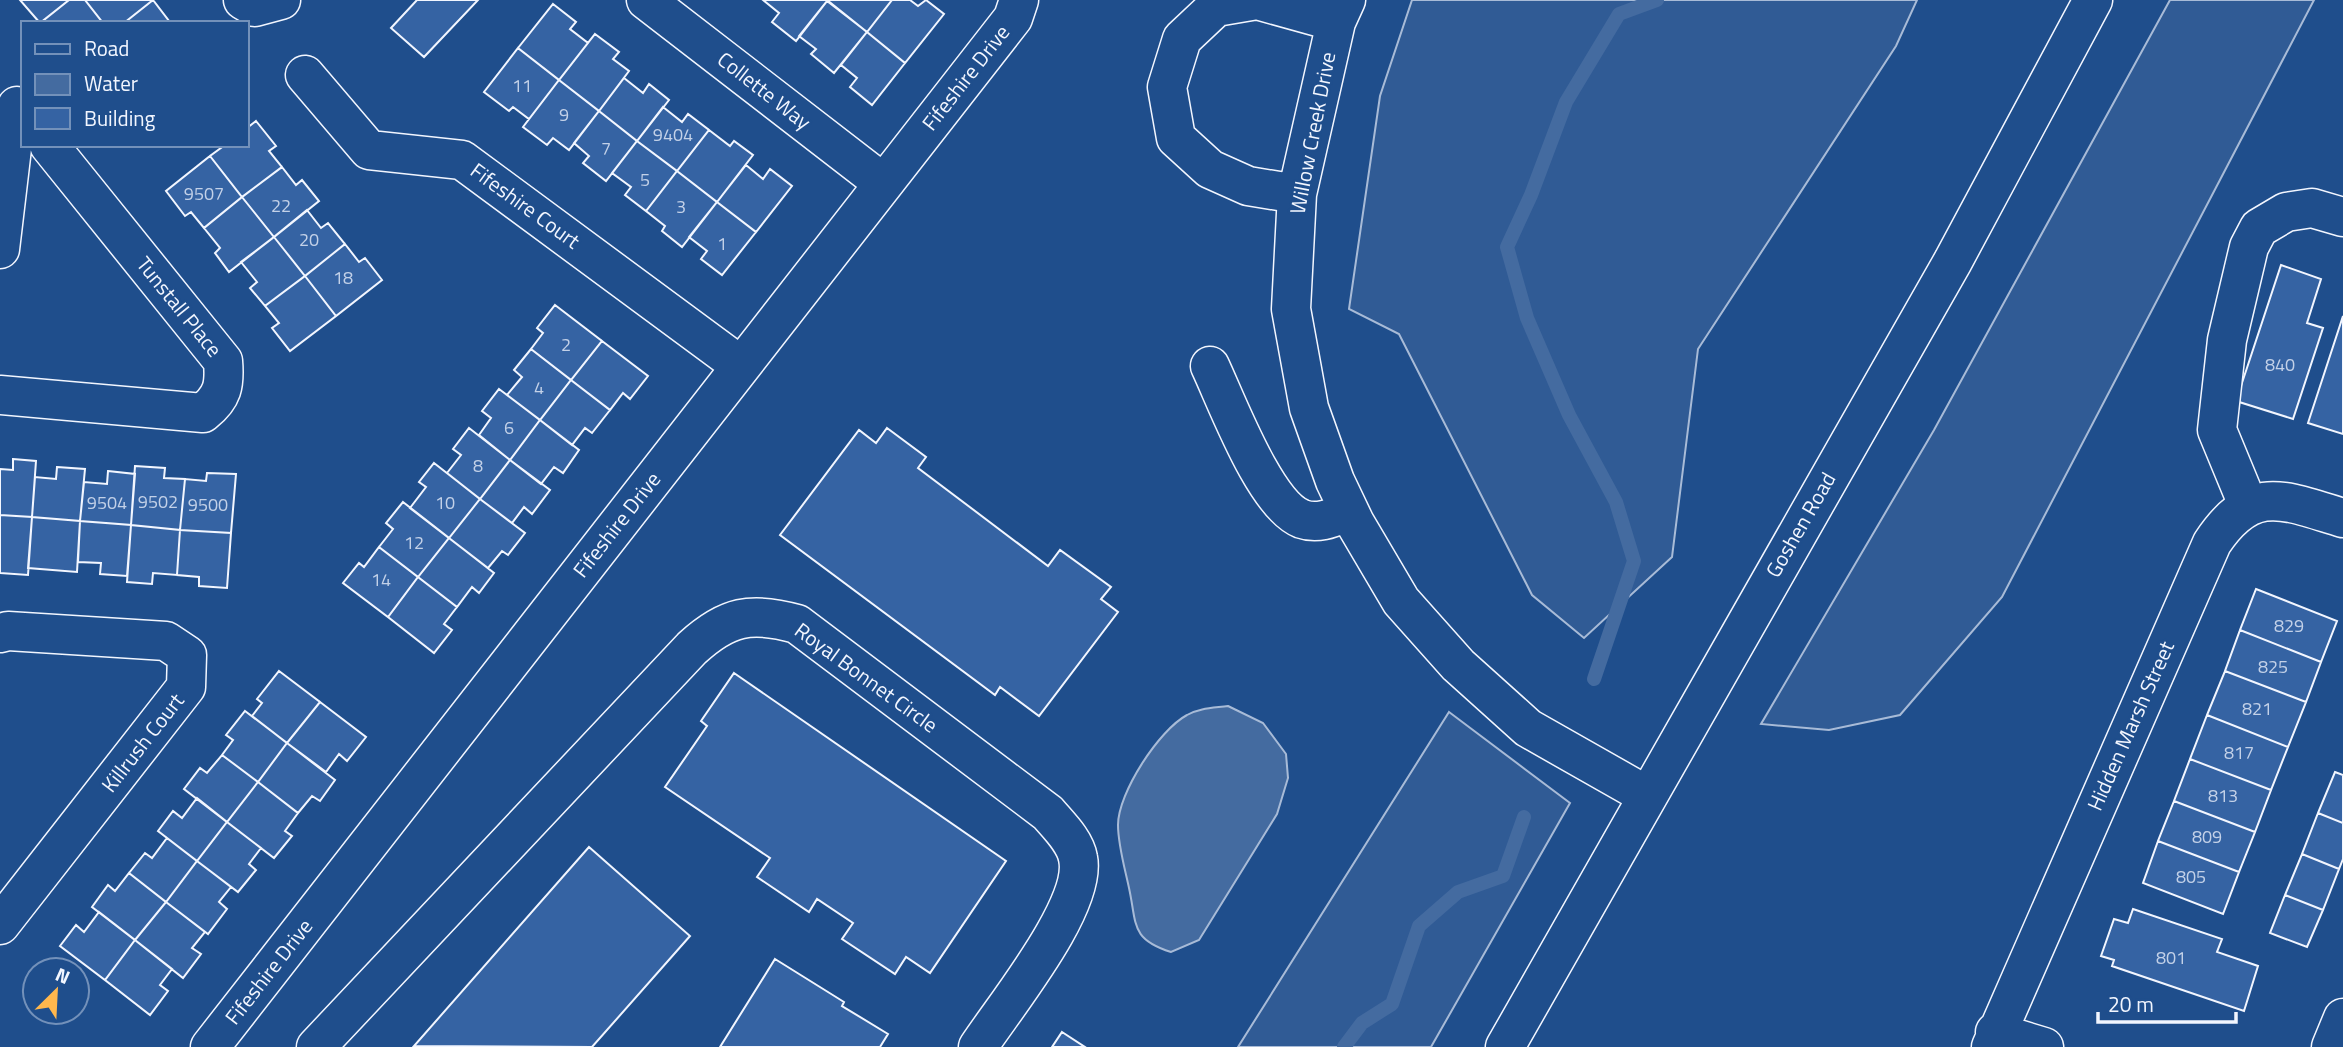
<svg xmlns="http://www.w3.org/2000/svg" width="2343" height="1047" viewBox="0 0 2343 1047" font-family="'Titillium Web',sans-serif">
<rect width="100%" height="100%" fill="#1f4e8c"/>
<path fill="#305b95" stroke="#a8bbd7" stroke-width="2" d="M 1412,0 L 1917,0 L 1896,46 L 1698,349 L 1672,557 L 1584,638 L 1532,595 L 1399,334 L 1349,309 L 1380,96 Z
M 2170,0 L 2314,0 L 2002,597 L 1900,715 L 1829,730 L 1761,724 L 1934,430 Z
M 1449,712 L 1570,803 L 1431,1047 L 1238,1047 Z"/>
<path fill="#446ba0" stroke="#a8bbd7" stroke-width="2" d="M 1228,706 L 1263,723 L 1286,754 L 1288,778 L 1277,814 L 1199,940 L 1171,952 C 1130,939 1137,924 1129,888 C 1125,869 1118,845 1118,825 C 1118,793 1159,730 1187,715 C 1199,708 1213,708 1228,706 Z"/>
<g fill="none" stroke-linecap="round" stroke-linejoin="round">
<path stroke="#446ba0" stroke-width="14" d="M 1594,679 L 1634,561 L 1616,502 L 1569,415 L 1527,318 L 1507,247 L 1531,195 L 1566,102 L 1619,14 L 1657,0
M 1344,1047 L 1362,1023 L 1392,1004 L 1419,926 L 1458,892 L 1503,876 L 1524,817"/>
</g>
<path fill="#3563a3" stroke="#f2f6ff" stroke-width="2" d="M 20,0 L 69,0 L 40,23 Z
M 69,0 L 85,0 L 103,23 L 40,23 Z
M 85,0 L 153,0 L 124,23 L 103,23 Z
M 153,0 L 169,21 L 167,23 L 124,23 Z
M 417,0 L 478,0 L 424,57 L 391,28 Z
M 763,0 L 826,0 L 827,1 L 796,41 L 772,22 L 779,13 Z
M 827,0 L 892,0 L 867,32 Z
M 892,0 L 910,0 L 918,6 L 926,0 L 944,14 L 905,63 L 867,32 Z
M 827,1 L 867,32 L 834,73 L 811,54 L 816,49 L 799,36 Z
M 553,4 L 576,22 L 570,29 L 588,43 L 559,80 L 518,48 Z
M 867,32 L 905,63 L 872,105 L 850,87 L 857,78 L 841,65 Z
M 595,34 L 619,52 L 613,59 L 629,71 L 599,111 L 559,80 Z
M 518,48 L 559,80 L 529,119 L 513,107 L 509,111 L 484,92 Z
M 624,78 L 643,93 L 649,84 L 669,100 L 637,141 L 599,111 Z
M 559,80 L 599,111 L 569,150 L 553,138 L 547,145 L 523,127 Z
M 663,107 L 682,122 L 688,114 L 709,130 L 677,171 L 637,141 Z
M 599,111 L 637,141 L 606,181 L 583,163 L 589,156 L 574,143 Z
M 256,121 L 276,146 L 269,151 L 282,167 L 242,197 L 210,156 L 225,145 L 247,145 L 247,128 Z
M 709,130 L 730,146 L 734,141 L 753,155 L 717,202 L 677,171 Z
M 637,141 L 677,171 L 646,211 L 625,195 L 631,187 L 612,173 Z
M 210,156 L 242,197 L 204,228 L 191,212 L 185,216 L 166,191 Z
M 746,165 L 763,179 L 770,169 L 792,186 L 756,232 L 717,202 Z
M 282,167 L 296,185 L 302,180 L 319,201 L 274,237 L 242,197 Z
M 677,171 L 717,202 L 682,247 L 662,231 L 665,226 L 646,211 Z
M 242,197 L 274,237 L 229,272 L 215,253 L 220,248 L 204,228 Z
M 717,202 L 756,232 L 722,275 L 701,259 L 707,251 L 689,237 Z
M 307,210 L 321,228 L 328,223 L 345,244 L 305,276 L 274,237 Z
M 274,237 L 305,276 L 265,306 L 250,288 L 257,282 L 241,262 Z
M 345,244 L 359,262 L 365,258 L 382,280 L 336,316 L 305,276 Z
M 2281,265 L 2321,279 L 2307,323 L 2323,328 L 2293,419 L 2236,401 Z
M 305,276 L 336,316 L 290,351 L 272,328 L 279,323 L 265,306 Z
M 555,305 L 602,341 L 571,380 L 531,349 L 543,333 L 537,328 Z
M 2343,316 L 2343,434 L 2308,423 Z
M 602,341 L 648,376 L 630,399 L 623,393 L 610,410 L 571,380 Z
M 531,349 L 571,380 L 540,420 L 507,395 L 522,377 L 514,370 Z
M 571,380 L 610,410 L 592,433 L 585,428 L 572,445 L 540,420 Z
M 499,389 L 540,420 L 510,460 L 479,435 L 491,418 L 482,411 Z
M 540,420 L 579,450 L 563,473 L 554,467 L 541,484 L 510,460 Z
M 469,428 L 510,460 L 480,499 L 447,473 L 461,455 L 453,449 Z
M 887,428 L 926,457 L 918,468 L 1048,566 L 1060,550 L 1111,587 L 1101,599 L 1118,612 L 1039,716 L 1000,687 L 995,695 L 780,535 L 859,430 L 876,443 Z
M 13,459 L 36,461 L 32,517 L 0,515 L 0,469 L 13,470 Z
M 510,460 L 550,490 L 532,514 L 524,507 L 512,523 L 480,499 Z
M 434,463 L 480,499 L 449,538 L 410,508 L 426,487 L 419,482 Z
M 135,466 L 165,468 L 164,478 L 185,479 L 180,530 L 131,525 Z
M 57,467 L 85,469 L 80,521 L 32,517 L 35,477 L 56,479 Z
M 108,471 L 135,474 L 131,525 L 80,521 L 84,482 L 107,484 Z
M 207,473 L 236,474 L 231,533 L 180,530 L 185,479 L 206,481 Z
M 480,499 L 525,533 L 508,555 L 502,551 L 488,568 L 449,538 Z
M 403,502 L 449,538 L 418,577 L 379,547 L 393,529 L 386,523 Z
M 0,515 L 32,517 L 28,575 L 0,573 Z
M 32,517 L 80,521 L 77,572 L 28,568 Z
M 80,521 L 131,525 L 127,576 L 100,574 L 101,563 L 78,562 Z
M 131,525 L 180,530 L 177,575 L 153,573 L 152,584 L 127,582 Z
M 180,530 L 231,533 L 227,588 L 199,586 L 199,577 L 177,575 Z
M 449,538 L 494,573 L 479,593 L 472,587 L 457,607 L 418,577 Z
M 379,547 L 418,577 L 388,617 L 343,583 L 359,563 L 364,567 Z
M 418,577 L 457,607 L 444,624 L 452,630 L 434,653 L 388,617 Z
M 2256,589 L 2337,621 L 2321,662 L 2240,630 Z
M 2240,630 L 2321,662 L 2306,702 L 2225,671 Z
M 279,671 L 320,702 L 287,743 L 252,716 L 262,703 L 257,699 Z
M 2225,671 L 2306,702 L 2288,747 L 2207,715 Z
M 734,673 L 1006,861 L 930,973 L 906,957 L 895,974 L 842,939 L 853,923 L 817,899 L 809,912 L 757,877 L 770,858 L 665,787 L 707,726 L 701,721 Z
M 320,702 L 366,737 L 347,761 L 339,754 L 326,772 L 287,743 Z
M 245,711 L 287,743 L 258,782 L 222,755 L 233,740 L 226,735 Z
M 2207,715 L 2288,747 L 2271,790 L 2190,759 Z
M 287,743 L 335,780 L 320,801 L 312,796 L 298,813 L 258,782 Z
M 222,755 L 258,782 L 227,822 L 184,789 L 200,768 L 207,773 Z
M 2190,759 L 2271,790 L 2255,832 L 2174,801 Z
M 2335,772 L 2343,775 L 2343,823 L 2318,813 Z
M 258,782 L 298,813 L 285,831 L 292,836 L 274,858 L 227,822 Z
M 197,798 L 227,822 L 197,861 L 158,831 L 173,811 L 182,818 Z
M 2174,801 L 2255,832 L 2239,872 L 2158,841 Z
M 2318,813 L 2343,823 L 2343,859 L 2339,869 L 2302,854 Z
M 227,822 L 261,848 L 249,864 L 256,870 L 238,892 L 197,861 Z
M 167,838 L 197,861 L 166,902 L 129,873 L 145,853 L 152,858 Z
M 2158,841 L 2239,872 L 2223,914 L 2143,883 Z
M 589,847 L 690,936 L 592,1047 L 414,1046 Z
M 2302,854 L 2339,869 L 2323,910 L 2285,895 Z
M 197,861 L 231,887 L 219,902 L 227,909 L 208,934 L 166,902 Z
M 129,873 L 166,902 L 135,940 L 92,907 L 108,885 L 115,891 Z
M 2285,895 L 2323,910 L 2307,947 L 2270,933 Z
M 166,902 L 205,932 L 192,948 L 201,954 L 183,978 L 135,940 Z
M 2133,909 L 2222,939 L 2217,952 L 2258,966 L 2244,1011 L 2112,966 L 2114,960 L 2101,956 L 2114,919 L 2128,923 Z
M 99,912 L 135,940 L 105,980 L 60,946 L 76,925 L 84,932 Z
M 135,940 L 172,969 L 160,985 L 168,991 L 150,1015 L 105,980 Z
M 775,959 L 844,1002 L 842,1006 L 888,1034 L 880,1047 L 720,1047 Z
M 1062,1032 L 1085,1047 L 1052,1047 Z"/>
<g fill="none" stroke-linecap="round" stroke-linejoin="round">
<defs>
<path id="minor" d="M 243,0 L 255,7 L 281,0
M 646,0 L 883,183
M 1346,0 L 1336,22 L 1297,194 L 1291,309 L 1309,408 L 1335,481 L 1355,523 L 1401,601 L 1458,665 L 1528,728 L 1646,795
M 305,75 L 369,150 L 462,160 L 741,366
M 1297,194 L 1248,186 L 1210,169 L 1176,138 L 1167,87 L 1182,39 L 1216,7 L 1257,0 L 1336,22
M 0,249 L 17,106
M 1210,366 C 1227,402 1265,505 1302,519 C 1319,525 1334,517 1349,511
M 0,395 L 203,413 C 223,397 225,385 223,361 L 49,145
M 2248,505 L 2217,430 L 2227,340 L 2249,247 L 2259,228 L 2286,212 L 2312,208 L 2343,217
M 0,633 L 8,631 L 166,641 L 187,655 L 186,687 L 0,925
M 1995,1032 L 2044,1047
M 210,1047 L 1013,18 L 1019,0
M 316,1047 L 692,648 C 727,616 751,611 797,624 L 1048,813 C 1059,826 1075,841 1078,858 C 1088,905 1005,1006 978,1047
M 1505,1047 L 1953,261 L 2093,0
M 1991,1047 L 2212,543 C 2252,483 2283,500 2343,518
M 2331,1047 L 2343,1018"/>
</defs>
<use href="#minor" stroke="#f2f6ff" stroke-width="41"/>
<use href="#minor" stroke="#1f4e8c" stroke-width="38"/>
</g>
<g text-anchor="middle" stroke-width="5" stroke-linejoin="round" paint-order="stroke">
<g font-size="18" fill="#c3d1e8">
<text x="522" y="92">11</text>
<text x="564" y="121">9</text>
<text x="673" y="141">9404</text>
<text x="606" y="155">7</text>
<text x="645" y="186">5</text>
<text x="204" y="200">9507</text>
<text x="281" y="212">22</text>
<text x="681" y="213">3</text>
<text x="309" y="246">20</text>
<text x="722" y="250">1</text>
<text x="343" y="284">18</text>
<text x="566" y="351">2</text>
<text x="2280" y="371">840</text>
<text x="539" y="394">4</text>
<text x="509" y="434">6</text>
<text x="478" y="472">8</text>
<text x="158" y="508">9502</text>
<text x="107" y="509">9504</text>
<text x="445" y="509">10</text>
<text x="208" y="511">9500</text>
<text x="414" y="549">12</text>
<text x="381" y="586">14</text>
<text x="2289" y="632">829</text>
<text x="2273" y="673">825</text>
<text x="2257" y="715">821</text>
<text x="2239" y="759">817</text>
<text x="2223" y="802">813</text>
<text x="2207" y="843">809</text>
<text x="2191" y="883">805</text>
<text x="2171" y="964">801</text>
</g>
<g font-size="21" fill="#f2f6ff" stroke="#1f4e8c">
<text transform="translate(966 78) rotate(-52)" y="7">Fifeshire Drive</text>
<text transform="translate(764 91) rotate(38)" y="7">Collette Way</text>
<text transform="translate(1313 133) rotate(-79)" y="7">Willow Creek Drive</text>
<text transform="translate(525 206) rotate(36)" y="7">Fifeshire Court</text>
<text transform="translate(179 307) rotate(51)" y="7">Tunstall Place</text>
<text transform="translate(617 525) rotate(-52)" y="7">Fifeshire Drive</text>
<text transform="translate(1801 525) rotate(-60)" y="7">Goshen Road</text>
<text transform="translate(866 678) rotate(36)" y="7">Royal Bonnet Circle</text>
<text transform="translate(2131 726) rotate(-66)" y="7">Hidden Marsh Street</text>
<text transform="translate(143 743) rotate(-52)" y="7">Killrush Court</text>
<text transform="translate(269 972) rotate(-52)" y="7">Fifeshire Drive</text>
</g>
</g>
<rect x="21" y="21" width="228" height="126" fill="#1f4e8c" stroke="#7391ba" stroke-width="2"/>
<rect x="35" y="44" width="35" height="10" fill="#1f4e8c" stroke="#7391ba" stroke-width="2"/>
<text x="84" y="56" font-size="21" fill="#f2f6ff">Road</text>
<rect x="35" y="74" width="35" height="21" fill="#446ba0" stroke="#7391ba" stroke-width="2"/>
<text x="84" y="91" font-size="21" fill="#f2f6ff">Water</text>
<rect x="35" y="108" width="35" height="21" fill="#3563a3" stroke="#7391ba" stroke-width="2"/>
<text x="84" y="126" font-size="21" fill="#f2f6ff">Building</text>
<g transform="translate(56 991) rotate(24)"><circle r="33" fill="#1f4e8c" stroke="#7391ba" stroke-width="2"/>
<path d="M0-5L12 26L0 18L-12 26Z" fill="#ffb74d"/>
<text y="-10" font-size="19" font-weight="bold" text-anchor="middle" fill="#f2f6ff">N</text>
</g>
<path d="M2098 1012v10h138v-10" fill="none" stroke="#f2f6ff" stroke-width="3.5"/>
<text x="2108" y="1012" font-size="21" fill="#f2f6ff" stroke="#1f4e8c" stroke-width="5" paint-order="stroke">20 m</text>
</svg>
